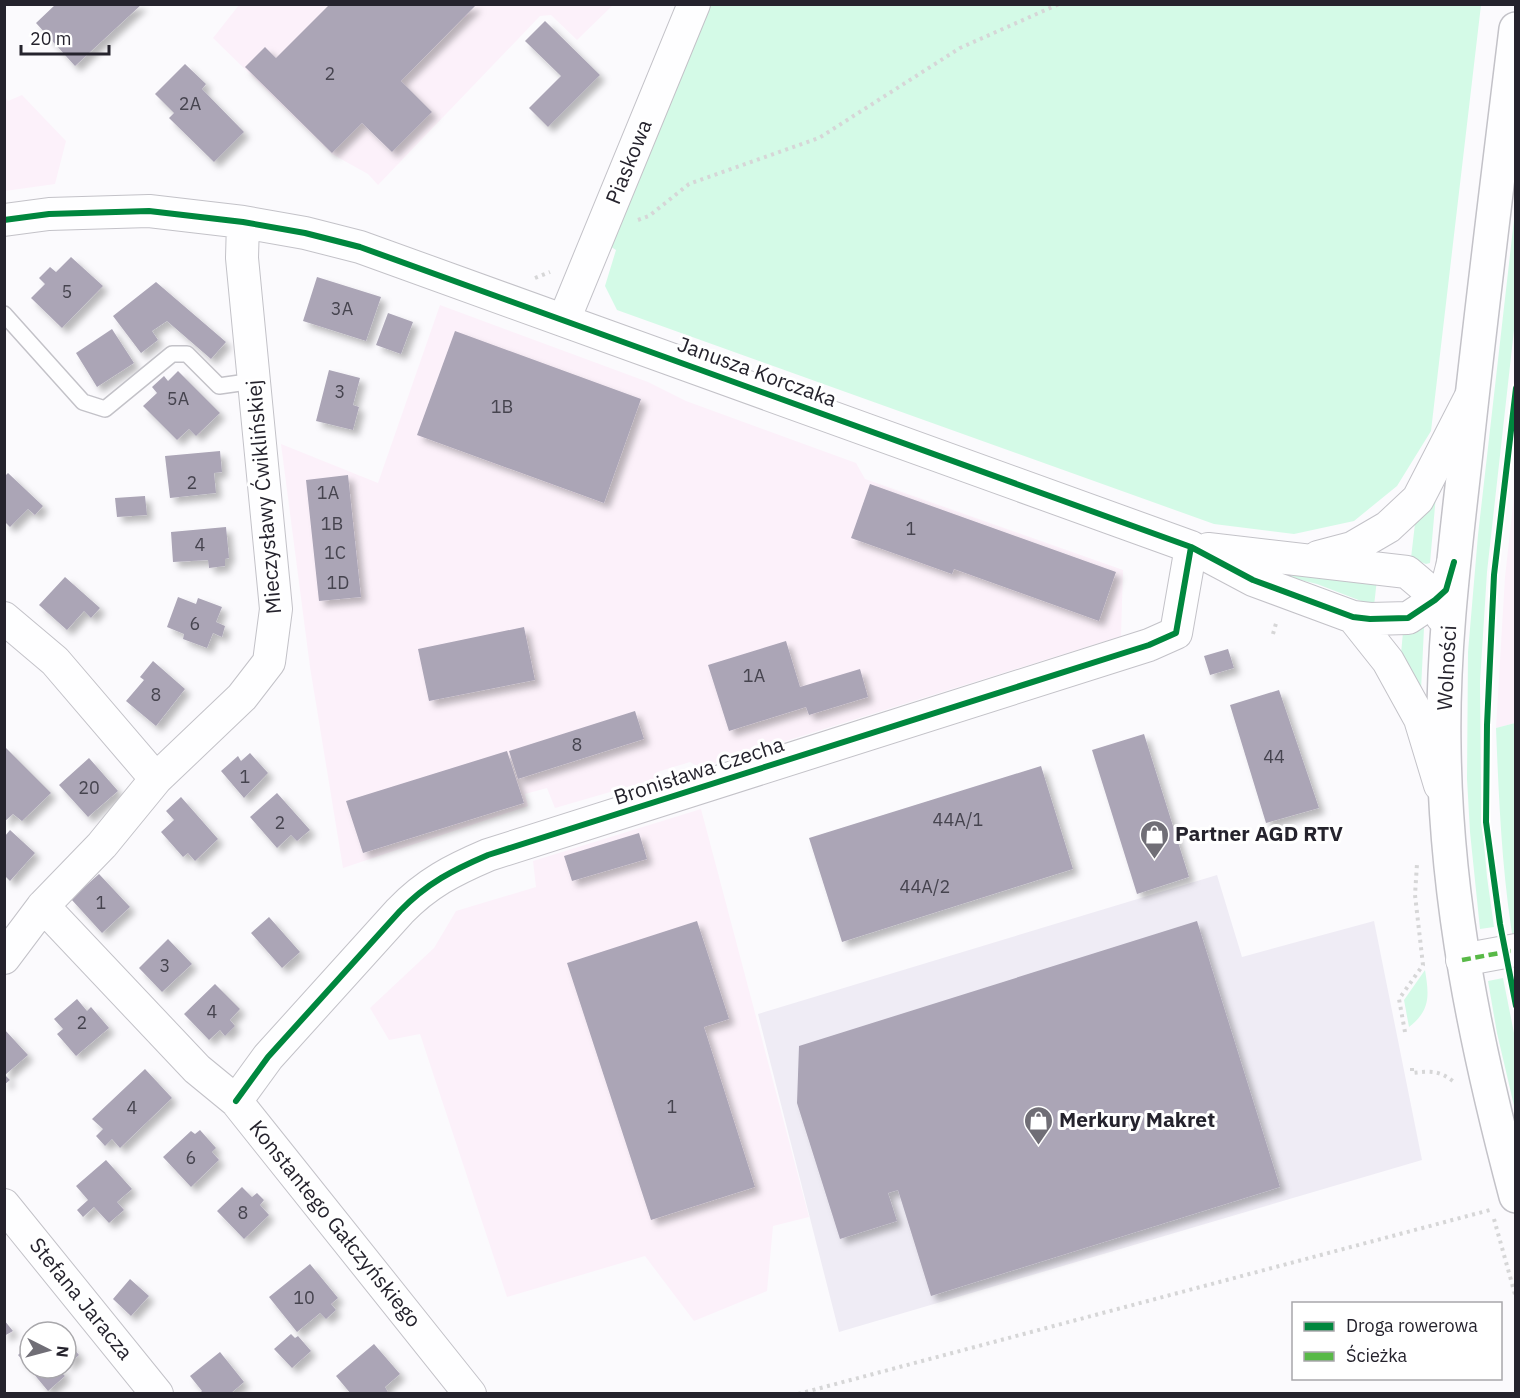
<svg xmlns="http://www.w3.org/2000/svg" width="1520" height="1398" viewBox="0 0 1520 1398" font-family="'IBM Plex Sans',sans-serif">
<defs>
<filter id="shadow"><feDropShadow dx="5.5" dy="5.5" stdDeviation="3" flood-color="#0004"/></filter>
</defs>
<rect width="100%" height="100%" fill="#fbfafd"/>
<path fill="#efecf5" d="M 1217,875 L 1242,957 L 1374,921 L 1422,1160 L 839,1332 L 758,1014 Z"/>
<path fill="#fcf1fa" d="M 239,5 L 613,5 L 577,40 L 551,15 L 540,16 L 378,185 L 368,174 L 332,154 L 213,38 Z
M 22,95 L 66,141 L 55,184 L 5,191 L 5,97 L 8,101 Z
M 440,305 L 648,382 L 686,401 L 856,463 L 865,479 L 1123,570 L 1121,636 L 700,768 L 690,762 L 657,772 L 655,779 L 555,808 L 547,788 L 525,794 L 528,806 L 343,868 L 310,667 L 281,444 L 378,483 Z
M 1515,487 L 1515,723 L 1496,728 L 1505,577 Z
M 701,809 L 809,1217 L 773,1226 L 767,1291 L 694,1321 L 645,1256 L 507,1297 L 420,1034 L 389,1040 L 370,1008 L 434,948 L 456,911 L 536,887 L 533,861 Z"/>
<path fill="#d4fae7" d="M 711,5 L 1481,5 L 1431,431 L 1397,486 L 1354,521 L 1294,534 L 1214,524 L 617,310 L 605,286 L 616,250 L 608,245 Z
M 1515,211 L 1515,321 L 1487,572 L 1480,682 L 1481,783 L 1483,833 L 1487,877 L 1494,927 L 1480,929 L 1470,832 L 1467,779 L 1468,652 L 1478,535 Z
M 1436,495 L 1430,563 L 1426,564 L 1411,558 L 1416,515 Z
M 1277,570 L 1377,579 L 1374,606 L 1317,584 L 1280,575 Z
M 1422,626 L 1424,628 L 1421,690 L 1400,665 L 1403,632 Z
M 1515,723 L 1515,951 C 1502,877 1499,803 1496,728 Z
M 1425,970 C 1429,995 1431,1010 1409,1027 L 1404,1000 Z
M 1503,978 L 1515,1038 L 1515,1110 L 1497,1033 L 1488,981 Z"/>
<path fill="#aba5b6" filter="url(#shadow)" d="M 56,4 L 142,4 L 75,66 L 36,23 Z
M 329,5 L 476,5 L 401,81 L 432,112 L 392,152 L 362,123 L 332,153 L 245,67 L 265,47 L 276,58 Z
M 545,21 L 600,75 L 548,127 L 529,108 L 561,76 L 525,41 Z
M 185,64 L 206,84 L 202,89 L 244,132 L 214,162 L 169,118 L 174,113 L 155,94 Z
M 71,257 L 103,286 L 62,328 L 31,298 L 45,284 L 39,278 L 50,267 L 56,272 Z
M 317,277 L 381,297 L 366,341 L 303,321 Z
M 156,282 L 226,342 L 211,359 L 167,321 L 152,331 L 158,340 L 141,353 L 113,316 Z
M 388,313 L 413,322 L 401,354 L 376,345 Z
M 112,329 L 134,363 L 97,387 L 76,353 Z
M 455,331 L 641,399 L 604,503 L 417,435 Z
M 329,370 L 360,378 L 353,405 L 359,407 L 353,430 L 316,421 Z
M 178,371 L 220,413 L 196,436 L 189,429 L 177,440 L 143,406 L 157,393 L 152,387 L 164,376 L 168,381 Z
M 220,451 L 222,472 L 214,473 L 216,493 L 170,498 L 165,456 Z
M 8,473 L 43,506 L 35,515 L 28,509 L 10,527 L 4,521 L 4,477 Z
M 348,475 L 361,597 L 319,601 L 306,480 Z
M 870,484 L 1116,572 L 1099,621 L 954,569 L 952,574 L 851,538 Z
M 145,496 L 147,515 L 117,517 L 115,498 Z
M 226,527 L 229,558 L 225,559 L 225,566 L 209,568 L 208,560 L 173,562 L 171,532 Z
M 65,577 L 100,608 L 91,618 L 84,611 L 67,630 L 39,605 Z
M 178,597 L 196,604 L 198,598 L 222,607 L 216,622 L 225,626 L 222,637 L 213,633 L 207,648 L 183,639 L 184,634 L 167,627 Z
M 524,627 L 535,680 L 429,701 L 418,649 Z
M 786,641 L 800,687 L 860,669 L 868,697 L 809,715 L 806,707 L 729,731 L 708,665 Z
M 1228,649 L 1234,668 L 1210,675 L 1204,656 Z
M 153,661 L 185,689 L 156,726 L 126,701 L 144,680 L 140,677 Z
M 1279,690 L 1319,808 L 1266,823 L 1230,705 Z
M 635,711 L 644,739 L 518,779 L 509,751 Z
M 1144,734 L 1189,877 L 1137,894 L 1092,750 Z
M 4,746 L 51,793 L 22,821 L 13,814 L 4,822 Z
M 507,751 L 524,803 L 363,853 L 346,801 Z
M 250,753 L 268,773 L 244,798 L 221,771 L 238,756 L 241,761 Z
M 89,758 L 118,791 L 88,817 L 59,785 Z
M 1041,766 L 1073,869 L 842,942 L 809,838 Z
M 277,793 L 310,830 L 297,841 L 291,835 L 277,848 L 250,817 Z
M 181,797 L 218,839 L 195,861 L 188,853 L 183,857 L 161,832 L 174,820 L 166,811 Z
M 10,830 L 35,853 L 10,881 L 5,876 L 5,836 Z
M 639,833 L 647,859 L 572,881 L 564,856 Z
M 99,874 L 130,907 L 102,933 L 71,899 Z
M 269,917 L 300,952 L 282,968 L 251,933 Z
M 697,921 L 729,1019 L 704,1027 L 755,1187 L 651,1220 L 567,963 Z
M 1197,921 L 1280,1187 L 931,1296 L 898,1190 L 888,1193 L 897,1221 L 840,1239 L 797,1103 L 799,1046 Z
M 168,939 L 192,964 L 162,992 L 139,968 Z
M 215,984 L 240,1009 L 230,1020 L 235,1026 L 225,1036 L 220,1030 L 209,1040 L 184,1014 Z
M 77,999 L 87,1011 L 91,1007 L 109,1028 L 76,1056 L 57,1034 L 63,1029 L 54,1019 Z
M 4,1029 L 28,1055 L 5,1075 L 10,1080 L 4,1085 Z
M 145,1069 L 172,1098 L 120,1148 L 112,1139 L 105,1146 L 96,1136 L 103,1129 L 92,1119 Z
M 200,1130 L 216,1148 L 212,1152 L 219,1160 L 191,1187 L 163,1157 L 191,1131 L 195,1134 Z
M 106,1160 L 132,1189 L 117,1202 L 124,1210 L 109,1223 L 94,1207 L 83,1217 L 77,1210 L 88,1200 L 76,1186 Z
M 242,1187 L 252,1197 L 257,1193 L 264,1200 L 260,1205 L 269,1215 L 244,1239 L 217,1211 Z
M 310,1264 L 338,1298 L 331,1304 L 336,1310 L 326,1319 L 320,1313 L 297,1332 L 269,1297 Z
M 130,1279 L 149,1296 L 131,1316 L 113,1299 Z
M 4,1320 L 13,1331 L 4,1336 Z
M 52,1324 L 59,1332 L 44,1332 Z
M 291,1334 L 295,1338 L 298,1336 L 311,1351 L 292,1368 L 274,1349 Z
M 66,1340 L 79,1355 L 66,1367 Z
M 30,1344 L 30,1368 L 65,1368 L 61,1372 L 65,1376 L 48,1391 L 18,1355 Z
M 374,1344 L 400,1374 L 385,1387 L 389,1394 L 351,1394 L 336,1376 Z
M 220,1352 L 244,1382 L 230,1394 L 199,1394 L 202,1391 L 190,1376 Z"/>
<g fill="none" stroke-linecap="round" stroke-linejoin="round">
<defs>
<path id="lane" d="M 4,314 L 83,402 L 105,409 L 172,354 L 187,354 L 219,386 L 254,381"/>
<path id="street" d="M 4,220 L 49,214 L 149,211 L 243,222 L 305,233 L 360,247 L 1191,547 L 1253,580 L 1353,617 L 1370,619 L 1408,618 L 1435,600 L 1446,590 L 1453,563
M 564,320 L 694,4
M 1208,549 L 1407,572 L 1433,594 L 1442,617
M 1318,557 L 1352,548 L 1388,527 L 1418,499 L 1470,398
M 1353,617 L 1388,661 L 1420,719 L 1440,785
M 4,618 L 55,661 L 156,779
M 43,906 L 197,1069 L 236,1101 L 470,1394
M 4,958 L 43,906 L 102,845 L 156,779 L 242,697 L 269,662 L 276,609 L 242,258 L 243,222
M 1462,960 L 1516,950
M 236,1101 L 268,1057 L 400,911 C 427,883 453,870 488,855 L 1149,645 L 1176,633 L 1191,547
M 4,1205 L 157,1394"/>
<path id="secondary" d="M 1516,29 C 1499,170 1481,311 1466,452 C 1455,550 1442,649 1444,747 C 1446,902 1476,1046 1516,1196"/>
</defs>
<use href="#lane" stroke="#c3c2c8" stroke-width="18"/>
<use href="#street" stroke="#c3c2c8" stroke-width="34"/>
<use href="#secondary" stroke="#c3c2c8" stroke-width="36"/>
<path stroke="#d6d6d7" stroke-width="4" stroke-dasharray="3 4.5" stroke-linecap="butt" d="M 638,220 L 649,216 L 689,184 L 819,138 L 960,48 L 1059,4
M 535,278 L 550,272
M 1273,634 L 1277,620
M 1405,1032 L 1399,999 L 1423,965 L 1415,895 L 1417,864
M 1412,1068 L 1412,1073 C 1431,1071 1439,1070 1454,1082
M 1494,1219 L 1516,1298
M 798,1394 L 1490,1210"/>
<use href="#lane" stroke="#fefeff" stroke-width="15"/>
<use href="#street" stroke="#fefeff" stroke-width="32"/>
<use href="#secondary" stroke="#fefeff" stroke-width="33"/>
<path stroke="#58b947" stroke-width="4.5" stroke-dasharray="9 4.5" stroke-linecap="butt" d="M 1462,960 L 1516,950"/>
<defs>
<path id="cycleway" d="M 4,220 L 49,214 L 149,211 L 243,222 L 305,233 L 360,247 L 1191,547 L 1253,580 L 1353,617 L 1370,619 L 1408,618 L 1435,600 L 1446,590 L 1454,562
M 1516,388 L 1494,575 L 1487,725 L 1486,822 L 1500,924 L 1516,1006
M 236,1101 L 268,1057 L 400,911 C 427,883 453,870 488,855 L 1149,645 L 1176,633 L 1191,547"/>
</defs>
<use href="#cycleway" stroke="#fff" stroke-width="10"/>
<use href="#cycleway" stroke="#00873e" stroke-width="6"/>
</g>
<defs>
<symbol id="shop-pin" viewBox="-11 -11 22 30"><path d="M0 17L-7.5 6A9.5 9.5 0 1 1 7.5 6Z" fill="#706e76" stroke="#fff"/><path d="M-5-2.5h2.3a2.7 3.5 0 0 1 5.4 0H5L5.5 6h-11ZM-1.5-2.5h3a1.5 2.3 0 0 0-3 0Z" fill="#fff"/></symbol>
</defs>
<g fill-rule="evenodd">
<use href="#shop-pin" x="1138" y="818" width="33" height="45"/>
<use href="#shop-pin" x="1022" y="1104" width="33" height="45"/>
</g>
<g text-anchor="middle" stroke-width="6" stroke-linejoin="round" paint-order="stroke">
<g font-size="18" fill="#46444f">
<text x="330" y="80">2</text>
<text x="190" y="110">2A</text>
<text x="67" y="298">5</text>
<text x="342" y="315">3A</text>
<text x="340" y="398">3</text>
<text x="178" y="405">5A</text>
<text x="502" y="413">1B</text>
<text x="192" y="489">2</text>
<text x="328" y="499">1A</text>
<text x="332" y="530">1B</text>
<text x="911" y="535">1</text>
<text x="200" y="551">4</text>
<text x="335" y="559">1C</text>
<text x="338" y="589">1D</text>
<text x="195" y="630">6</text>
<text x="754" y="682">1A</text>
<text x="156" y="701">8</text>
<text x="577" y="751">8</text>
<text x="1274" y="763">44</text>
<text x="245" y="783">1</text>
<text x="89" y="794">20</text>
<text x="958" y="826">44A/1</text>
<text x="280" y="829">2</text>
<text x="925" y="893">44A/2</text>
<text x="101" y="909">1</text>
<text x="165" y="972">3</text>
<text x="212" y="1018">4</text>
<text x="82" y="1029">2</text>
<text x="672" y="1113">1</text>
<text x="132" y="1114">4</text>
<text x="191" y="1164">6</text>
<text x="243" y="1219">8</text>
<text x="304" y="1304">10</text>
</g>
<g font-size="21" fill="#25232d" stroke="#fff">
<text transform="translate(629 162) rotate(-68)" y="7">Piaskowa</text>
<text transform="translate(757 372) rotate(20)" y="7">Janusza Korczaka</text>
<text transform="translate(264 497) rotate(-95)" y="7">Mieczysławy Ćwiklińskiej</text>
<text transform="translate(1447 668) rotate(-87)" y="7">Wolności</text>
<text transform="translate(699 771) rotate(-18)" y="7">Bronisława Czecha</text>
<text transform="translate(335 1224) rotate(51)" y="7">Konstantego Gałczyńskiego</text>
<text transform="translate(81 1299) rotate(51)" y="7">Stefana Jaracza</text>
</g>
<g font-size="21" font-weight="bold" fill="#25232d" stroke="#fff" text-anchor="start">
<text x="1175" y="841">Partner AGD RTV</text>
<text x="1059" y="1127">Merkury Makret</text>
</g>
</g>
<rect width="1520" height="1398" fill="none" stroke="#25232d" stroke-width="12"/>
<rect x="1292" y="1302" width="210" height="78" fill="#ffffff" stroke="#a8a7ab" stroke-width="1.5"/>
<rect x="1304" y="1322" width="30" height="9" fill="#00873e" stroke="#a8a7ab" stroke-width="1.5"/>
<text x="1346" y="1332" font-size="18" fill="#25232d">Droga rowerowa</text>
<rect x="1304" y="1352" width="30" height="9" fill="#58b947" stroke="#a8a7ab" stroke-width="1.5"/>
<text x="1346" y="1362" font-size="18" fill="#25232d">Ścieżka</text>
<g transform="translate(48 1350) rotate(96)"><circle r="28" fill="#ffffff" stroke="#a8a7ab" stroke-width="1.5"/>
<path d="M0-4.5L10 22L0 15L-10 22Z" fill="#706e76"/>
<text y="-9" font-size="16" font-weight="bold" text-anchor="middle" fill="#25232d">N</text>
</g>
<path d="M21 45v9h88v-9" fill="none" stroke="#25232d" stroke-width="3"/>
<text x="30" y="45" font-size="18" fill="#25232d" stroke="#ffffff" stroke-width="4.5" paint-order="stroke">20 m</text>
</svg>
